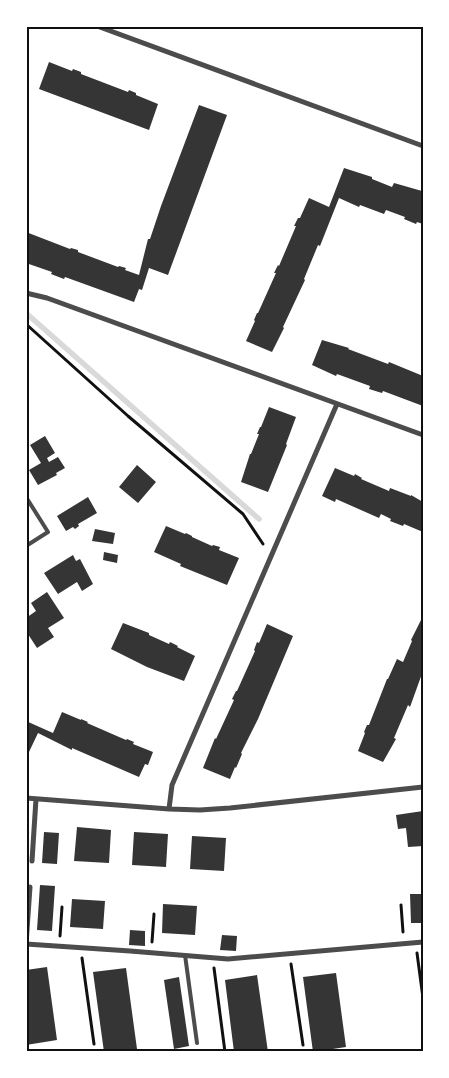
<svg xmlns="http://www.w3.org/2000/svg" width="449" height="1078" viewBox="0 0 449 1078" font-family="Spectral,serif">
<rect width="100%" height="100%" fill="#fff"/>
<g fill="none" stroke-linecap="round" stroke-linejoin="round">
<path stroke="#d9d9d9" stroke-width="5.5" d="M 26,313 L 259,519"/>
</g>
<path fill="#353535" d="M 49,62 L 72,71 L 73,69 L 81,72 L 81,74 L 128,92 L 129,90 L 136,93 L 136,95 L 158,104 L 149,130 L 39,89 Z
M 199,105 L 227,115 L 168,275 L 149,268 L 142,290 L 139,289 L 134,302 L 65,277 L 64,279 L 51,274 L 52,272 L 26,263 L 26,232 L 70,249 L 71,248 L 78,250 L 78,252 L 118,267 L 119,266 L 126,268 L 125,270 L 139,275 L 148,239 L 150,239 L 161,206 Z
M 344,168 L 372,177 L 372,179 L 392,187 L 394,183 L 422,191 L 423,224 L 417,222 L 416,224 L 404,219 L 405,217 L 386,210 L 384,214 L 360,205 L 359,207 L 339,198 L 320,246 L 318,245 L 304,279 L 305,280 L 283,327 L 284,328 L 272,352 L 246,341 L 255,321 L 254,320 L 257,313 L 258,313 L 276,273 L 274,273 L 278,265 L 279,266 L 296,226 L 294,226 L 298,218 L 300,218 L 309,198 L 329,207 Z
M 322,340 L 349,348 L 348,349 L 388,364 L 389,362 L 423,376 L 423,406 L 383,391 L 382,393 L 369,389 L 370,386 L 337,374 L 336,376 L 312,365 Z
M 269,407 L 296,417 L 286,444 L 287,445 L 268,492 L 241,482 L 250,454 L 251,454 L 259,434 L 257,434 L 260,427 L 261,427 Z
M 45,436 L 55,453 L 47,458 L 49,462 L 58,457 L 65,468 L 56,473 L 57,475 L 38,485 L 29,470 L 41,463 L 30,445 Z
M 137,465 L 156,482 L 138,503 L 119,487 Z
M 335,468 L 354,476 L 355,474 L 362,478 L 361,479 L 389,491 L 390,488 L 411,496 L 411,495 L 423,502 L 423,532 L 404,524 L 403,526 L 390,521 L 391,519 L 381,514 L 379,518 L 336,499 L 335,502 L 322,496 Z
M 88,497 L 97,513 L 78,524 L 79,526 L 75,529 L 73,527 L 66,531 L 57,516 Z
M 166,526 L 185,534 L 186,533 L 192,536 L 192,537 L 212,546 L 213,545 L 220,547 L 219,550 L 239,558 L 227,585 L 180,566 L 181,564 L 154,552 Z
M 95,529 L 115,533 L 113,544 L 92,541 Z
M 104,552 L 118,555 L 117,563 L 103,560 Z
M 73,555 L 76,561 L 80,559 L 93,584 L 82,591 L 77,582 L 58,594 L 44,573 Z
M 47,592 L 64,618 L 48,628 L 54,637 L 37,648 L 26,631 L 26,618 L 36,611 L 31,603 Z
M 423,616 L 423,671 L 410,707 L 408,705 L 394,738 L 396,739 L 383,762 L 358,751 L 365,733 L 364,732 L 367,725 L 369,725 L 387,679 L 388,679 L 397,659 L 403,662 L 412,641 L 411,640 Z
M 123,623 L 149,633 L 149,635 L 169,644 L 170,642 L 178,646 L 177,647 L 195,656 L 184,681 L 147,667 L 111,649 Z
M 267,624 L 293,636 L 258,719 L 241,753 L 242,754 L 236,768 L 235,767 L 230,779 L 203,768 L 215,738 L 216,739 L 234,700 L 232,699 L 236,691 L 237,691 L 255,651 L 254,650 L 257,642 L 259,643 Z
M 62,712 L 81,720 L 81,719 L 88,722 L 87,723 L 126,740 L 127,739 L 134,742 L 133,744 L 153,752 L 148,765 L 145,764 L 139,777 L 72,748 L 72,750 L 38,733 L 29,752 L 26,751 L 26,721 L 53,733 Z
M 423,811 L 423,846 L 408,847 L 406,828 L 398,829 L 396,815 Z
M 77,827 L 111,830 L 109,863 L 74,861 Z
M 44,832 L 59,833 L 57,864 L 42,863 Z
M 134,832 L 168,834 L 166,867 L 132,865 Z
M 192,836 L 226,838 L 224,871 L 190,869 Z
M 40,885 L 55,886 L 52,931 L 37,930 Z
M 410,894 L 423,894 L 423,923 L 411,923 Z
M 72,899 L 105,901 L 103,929 L 70,927 Z
M 163,904 L 197,906 L 195,935 L 162,933 Z
M 130,930 L 145,931 L 145,946 L 129,945 Z
M 222,935 L 237,936 L 236,951 L 220,950 Z
M 47,967 L 57,1040 L 26,1045 L 26,970 Z
M 126,968 L 137,1049 L 104,1052 L 93,972 Z
M 336,973 L 346,1047 L 313,1052 L 303,977 Z
M 257,975 L 268,1052 L 234,1052 L 225,980 Z
M 179,977 L 189,1046 L 174,1049 L 164,980 Z"/>
<g fill="none" stroke-linecap="round" stroke-linejoin="round">
<path stroke="#111" stroke-width="3" d="M 26,324 L 128,416 L 243,514 L 263,544
M 401,905 L 403,932
M 60,936 L 62,907
M 152,942 L 154,914
M 417,953 L 423,998
M 82,958 L 94,1044
M 291,964 L 303,1045
M 214,968 L 225,1052"/>
<path stroke="#4c4c4c" stroke-width="4" d="M 26,497 L 48,532 L 26,546
M 185,955 L 197,1043"/>
<path stroke="#4c4c4c" stroke-width="5" d="M 97,26 L 423,146
M 26,293 L 47,298 L 423,435
M 26,798 L 169,809 L 200,810 L 230,808 L 423,787
M 169,809 L 172,785 L 337,404
M 32,861 L 36,799
M 26,944 L 130,951 L 228,959 L 423,942
M 26,944 L 30,887"/>
</g>
<rect width="449" height="1078" fill="none" stroke="#ffffff" stroke-width="55"/>
<rect x="28" y="28" width="394" height="1022" fill="none" stroke="#111" stroke-width="2"/>
</svg>
